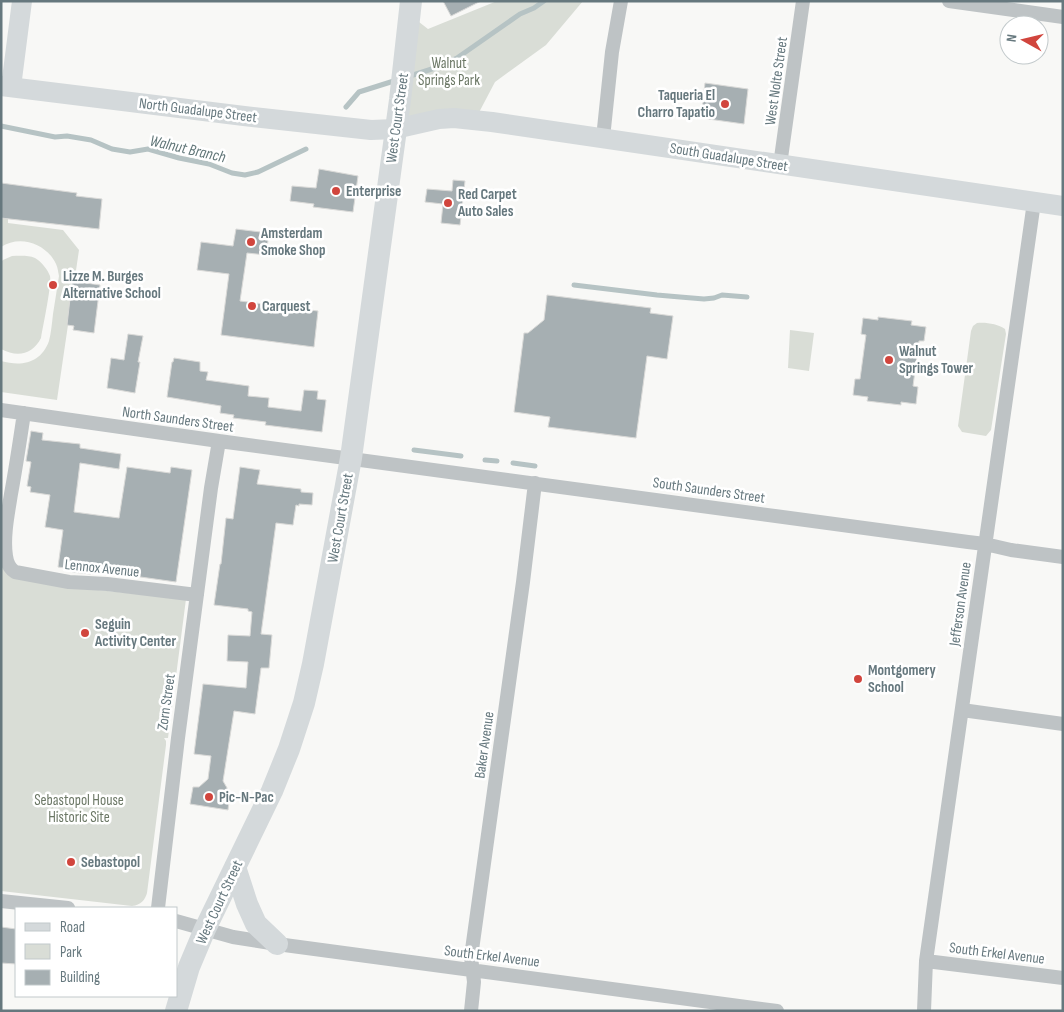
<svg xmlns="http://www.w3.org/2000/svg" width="1064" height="1012" viewBox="0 0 1064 1012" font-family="'Sofia Sans Condensed',sans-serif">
<rect width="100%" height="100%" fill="#f8f8f6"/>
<path fill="#d9ddd6" d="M 497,1 L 583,1 L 546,45 L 495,82 L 475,120 L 395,129 L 410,15 L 428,29 Z
M 1,218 L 8,219 L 8,223 L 63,230 L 79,250 L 57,400 L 1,392 L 1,361 C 22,367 41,363 49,341 C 51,333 52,323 53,314 C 55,301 57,289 59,276 C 58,272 58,268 56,264 C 47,244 20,234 1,247 Z
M 12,256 C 19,256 28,255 35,258 C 41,261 48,270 50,276 C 52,284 43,326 41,338 C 33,354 18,358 1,349 L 1,262 L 3,260 Z
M 977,323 C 986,322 998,324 1005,329 L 1006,334 L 991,430 L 986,436 L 962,432 L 958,426 L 971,331 L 973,326 Z
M 790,330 L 814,333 L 809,371 L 788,368 Z
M 1,558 L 2,566 L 88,589 L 186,599 L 168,738 L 164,738 L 166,741 L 166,745 L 147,893 C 145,900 141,905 132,906 L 1,891 Z"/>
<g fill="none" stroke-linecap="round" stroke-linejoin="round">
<path stroke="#b6c3c4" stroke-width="5" d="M 410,76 L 438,67 L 457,58 L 520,14 L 534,8 L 544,1
M 346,107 L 359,92 L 397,80
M 1,126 L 55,137 L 67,136 L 91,140 L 112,149 L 130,152 L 148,149 L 179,158 L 209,164 L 232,173 L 245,175 L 258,172 L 306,149
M 574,285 L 657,295 L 680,297 L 704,299 L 714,298 L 722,295 L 747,297
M 414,450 L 461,456
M 485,460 L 497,461
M 513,463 L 535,466"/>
</g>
<path fill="#a6afb2" stroke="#dadad8" d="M 443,1 L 481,1 L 451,16 Z
M 705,83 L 748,89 L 744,124 L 701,118 Z
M 319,169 L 358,176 L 353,212 L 313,207 L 314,204 L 290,201 L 292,186 L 316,188 Z
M 453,180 L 465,181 L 460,225 L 441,223 L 443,204 L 425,202 L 427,189 L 452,191 Z
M 1,183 L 77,193 L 76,196 L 102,199 L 99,229 L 1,218 Z
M 236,229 L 269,233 L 266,255 L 247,253 L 240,301 L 318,311 L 314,347 L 221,335 L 229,274 L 197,270 L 201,242 L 233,246 Z
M 72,281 L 100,285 L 94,333 L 73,330 L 74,326 L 67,325 Z
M 547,295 L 651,308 L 650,313 L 673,316 L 667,359 L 647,356 L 636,438 L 548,427 L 550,417 L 514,412 L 524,333 L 528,333 L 544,320 Z
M 878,317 L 912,321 L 911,325 L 926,327 L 924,341 L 919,341 L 913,386 L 918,387 L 916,404 L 901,402 L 901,405 L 867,401 L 868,397 L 853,395 L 855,379 L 860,379 L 866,335 L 861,334 L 863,318 L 878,320 Z
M 128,334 L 143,336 L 138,362 L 140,362 L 135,393 L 107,388 L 111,358 L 124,360 Z
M 174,358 L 200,362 L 200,371 L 208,372 L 206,380 L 249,386 L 248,396 L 269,398 L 268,407 L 301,411 L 304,390 L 318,391 L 317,399 L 326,400 L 322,432 L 265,425 L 266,422 L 233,418 L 234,415 L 220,413 L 221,406 L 167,397 L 172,362 L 173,362 Z
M 31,431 L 43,433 L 42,440 L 80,444 L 80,448 L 121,454 L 119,469 L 80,463 L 74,512 L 119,518 L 127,467 L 170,473 L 171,467 L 192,470 L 176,582 L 91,570 L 91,574 L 72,572 L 72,569 L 58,567 L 63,530 L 45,527 L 50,495 L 30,492 L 31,487 L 27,486 L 31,462 L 26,461 Z
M 240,467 L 260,470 L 257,484 L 301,489 L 301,492 L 313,493 L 312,505 L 299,504 L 299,506 L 296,505 L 293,525 L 276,523 L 261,634 L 272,635 L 269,668 L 261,668 L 255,714 L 234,711 L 223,781 L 230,793 L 228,810 L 190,804 L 193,787 L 199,787 L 208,779 L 211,756 L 194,754 L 203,684 L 246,688 L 248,662 L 227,661 L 228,635 L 250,636 L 252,612 L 248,611 L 248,609 L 214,605 L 220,564 L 221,564 L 226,518 L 233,519 Z
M 1,927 L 16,929 L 16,964 L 1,963 Z"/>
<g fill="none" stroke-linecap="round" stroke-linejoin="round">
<path stroke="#bec3c5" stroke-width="14" d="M 949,1 L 1063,17
M 603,138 L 612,52 L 621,1
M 780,165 L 803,1
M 1,410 L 219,441 L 968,542 L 985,544 L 1011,550 L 1063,557
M 24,413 C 20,440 16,467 11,494 C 8,513 3,537 6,556 C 7,563 9,568 15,572 L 69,582 L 107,584 L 197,595
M 962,710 L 1063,724
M 1,901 L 68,908
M 158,908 L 178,738 L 211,488 L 219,441
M 176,921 L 233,937 L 277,944 L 777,1011
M 926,961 L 1063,978
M 471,1011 L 474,982 L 471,957 L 523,582 L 535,483
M 924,1011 L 926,961 L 1034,202"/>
<path stroke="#d4d9db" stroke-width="20" d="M 1,86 L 244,116 L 371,130 L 395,129 L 439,119 L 454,118 L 492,122 L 1063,206
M 11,87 L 22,1"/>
<path stroke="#d4d9db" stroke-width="22" d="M 235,867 L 247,904 L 256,924 L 277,944
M 176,1011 L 189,967 L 205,929 L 272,791 L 289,749 L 304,703 L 313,664 L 351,458 L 400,100 L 411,1"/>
</g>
<g fill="#d1453d" stroke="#fff" stroke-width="2">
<circle cx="725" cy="104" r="5"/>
<circle cx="336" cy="191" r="5"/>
<circle cx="448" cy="203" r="5"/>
<circle cx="251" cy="242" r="5"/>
<circle cx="53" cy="285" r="5"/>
<circle cx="252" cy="306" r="5"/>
<circle cx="889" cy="360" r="5"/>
<circle cx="85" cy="633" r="5"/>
<circle cx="858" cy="679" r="5"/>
<circle cx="209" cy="797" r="5"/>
<circle cx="71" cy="862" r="5"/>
</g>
<g text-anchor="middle" stroke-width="5" stroke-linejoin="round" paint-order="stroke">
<g font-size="15" fill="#6b7765" stroke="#fff">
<text x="449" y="68">Walnut<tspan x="449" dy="17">Springs Park</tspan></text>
<text x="79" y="805">Sebastopol House<tspan x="79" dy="17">Historic Site</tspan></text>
</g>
<g font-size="15" fill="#66787e" stroke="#fff">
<text transform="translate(776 81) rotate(-82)" y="5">West Nolte Street</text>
<text transform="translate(198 110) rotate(7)" y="5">North Guadalupe Street</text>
<text transform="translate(397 118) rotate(-82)" y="5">West Court Street</text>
<text transform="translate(729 157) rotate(9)" y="5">South Guadalupe Street</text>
<text transform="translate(178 419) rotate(8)" y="5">North Saunders Street</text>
<text transform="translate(709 490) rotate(8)" y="5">South Saunders Street</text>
<text transform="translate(340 518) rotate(-80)" y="5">West Court Street</text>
<text transform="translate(102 568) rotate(6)" y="5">Lennox Avenue</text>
<text transform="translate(960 604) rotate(-82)" y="5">Jefferson Avenue</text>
<text transform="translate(166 702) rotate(-82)" y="5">Zorn Street</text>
<text transform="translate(484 745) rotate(-82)" y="5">Baker Avenue</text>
<text transform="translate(219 902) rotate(-65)" y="5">West Court Street</text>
<text transform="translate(997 953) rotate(7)" y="5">South Erkel Avenue</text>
<text transform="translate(492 956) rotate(7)" y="5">South Erkel Avenue</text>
</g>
<g font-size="15" font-weight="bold" fill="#66787e" stroke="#fff" text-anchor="start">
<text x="715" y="100" text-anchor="end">Taqueria El<tspan x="715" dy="17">Charro Tapatio</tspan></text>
<text x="346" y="196">Enterprise</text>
<text x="458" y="199">Red Carpet<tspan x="458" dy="17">Auto Sales</tspan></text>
<text x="261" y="238">Amsterdam<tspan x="261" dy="17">Smoke Shop</tspan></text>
<text x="63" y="281">Lizze M. Burges<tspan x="63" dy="17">Alternative School</tspan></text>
<text x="262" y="311">Carquest</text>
<text x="899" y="356">Walnut<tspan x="899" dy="17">Springs Tower</tspan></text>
<text x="95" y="629">Seguin<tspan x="95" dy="17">Activity Center</tspan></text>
<text x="868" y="675">Montgomery<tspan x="868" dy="17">School</tspan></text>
<text x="219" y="802">Pic-N-Pac</text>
<text x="81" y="867">Sebastopol</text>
</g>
<g font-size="16" font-style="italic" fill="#617678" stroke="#fff">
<text transform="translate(188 148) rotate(13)" y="6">Walnut Branch</text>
</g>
</g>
<rect width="1064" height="1012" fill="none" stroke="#66787e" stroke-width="5"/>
<rect x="15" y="907" width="162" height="90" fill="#ffffff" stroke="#c2c9cb"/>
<rect x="25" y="923" width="25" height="8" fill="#d4d9db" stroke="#c2c9cb"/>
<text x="60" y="932" font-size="15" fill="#66787e">Road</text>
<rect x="25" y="944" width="25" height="15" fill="#d9ddd6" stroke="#c2c9cb"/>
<text x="60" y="957" font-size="15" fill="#66787e">Park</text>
<rect x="25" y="970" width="25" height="15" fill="#a6afb2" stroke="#c2c9cb"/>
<text x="60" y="982" font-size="15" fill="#66787e">Building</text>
<g transform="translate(1024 40) rotate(278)"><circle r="24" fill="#ffffff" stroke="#c2c9cb"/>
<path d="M0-4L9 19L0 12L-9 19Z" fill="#d1453d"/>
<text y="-8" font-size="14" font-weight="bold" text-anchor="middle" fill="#66787e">N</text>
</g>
</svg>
